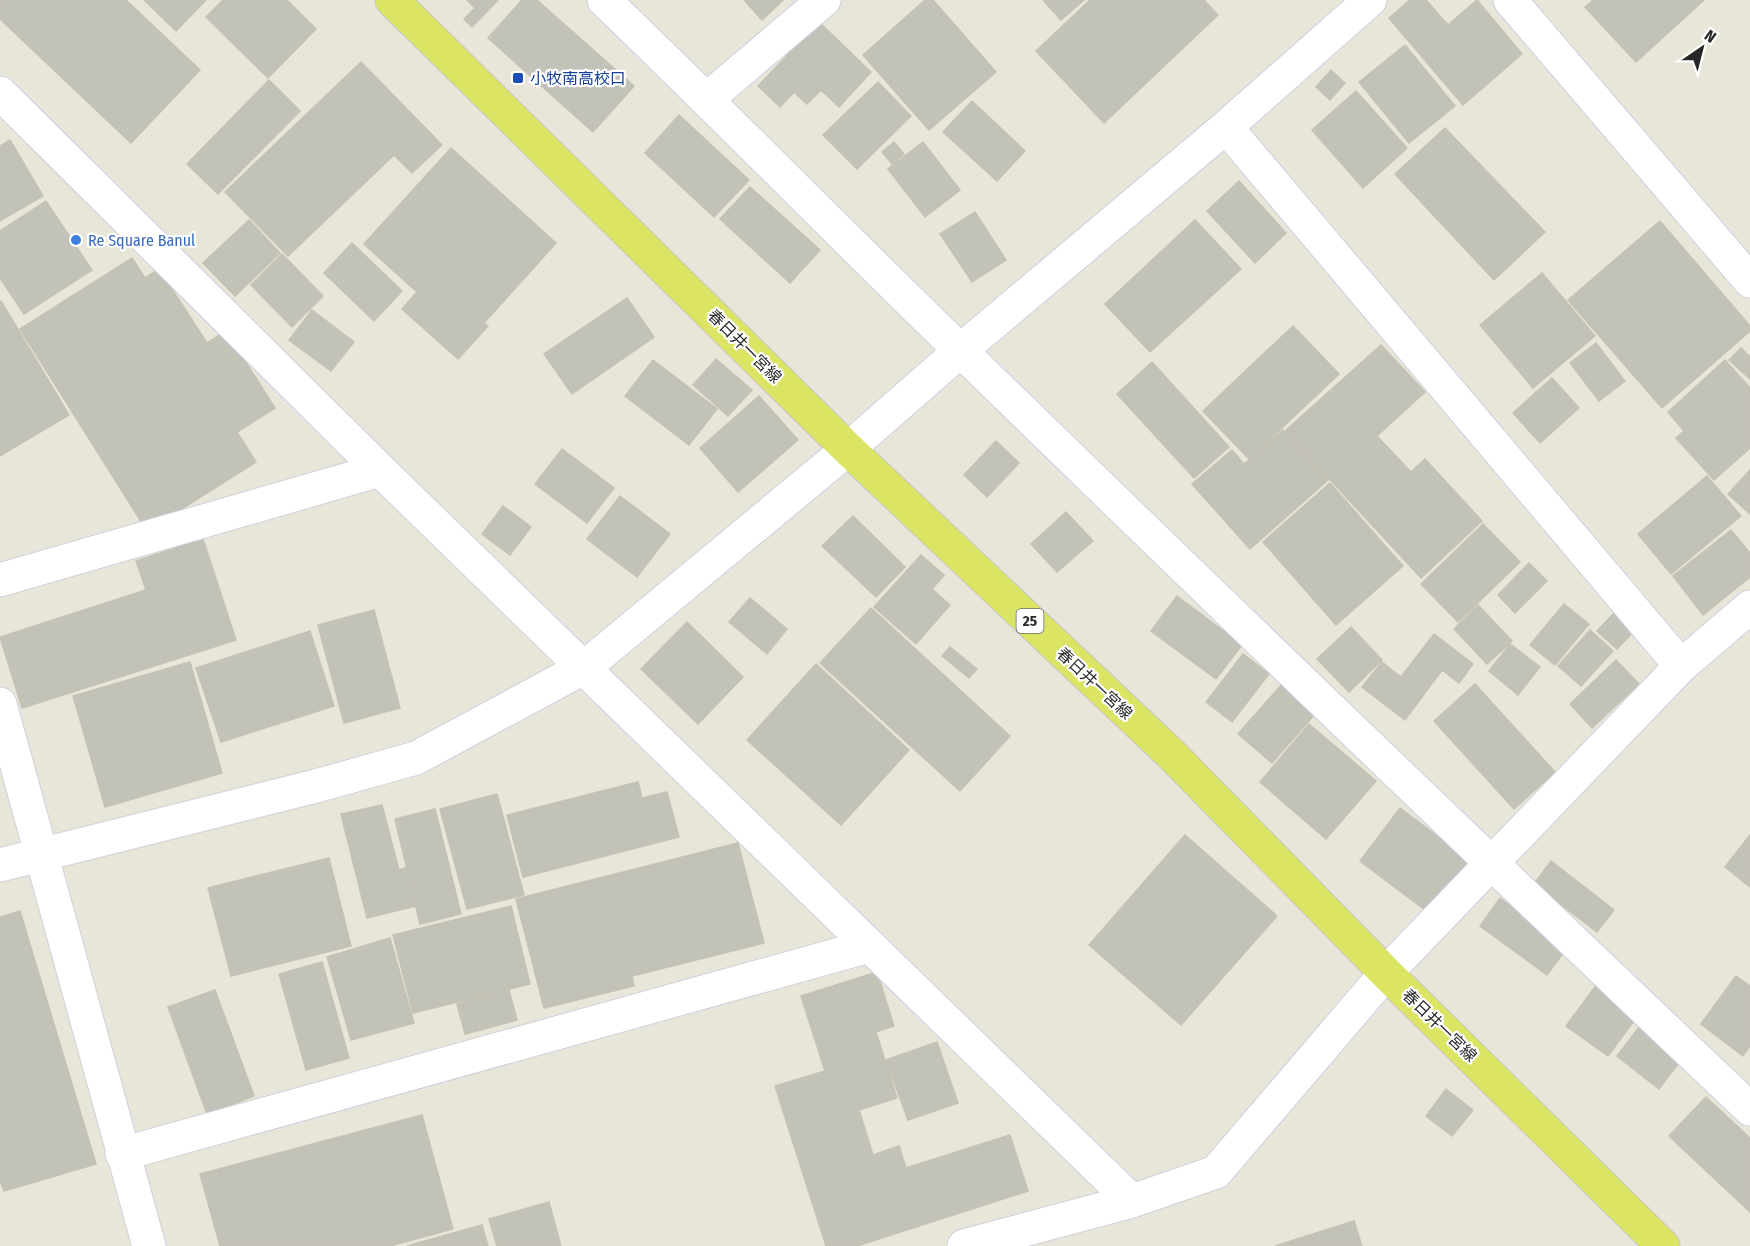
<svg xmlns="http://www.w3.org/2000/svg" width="1750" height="1246" viewBox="0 0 1750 1246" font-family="'Fira Sans Condensed','Noto Sans JP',sans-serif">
<rect width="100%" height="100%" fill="#e8e6d9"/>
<path fill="#c3c2b9" stroke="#c3c2b3" stroke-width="1.5" d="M 0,0 L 126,0 L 200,70 L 131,143 L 0,19 Z
M 144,0 L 206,0 L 176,31 Z
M 223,0 L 287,0 L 316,29 L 268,78 L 206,17 Z
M 467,0 L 498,0 L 472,27 L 464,19 L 475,8 Z
M 522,0 L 537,0 L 634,86 L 593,132 L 488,38 Z
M 744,0 L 783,0 L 762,20 Z
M 925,0 L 933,0 L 996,72 L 929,130 L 863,55 Z
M 1043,0 L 1084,0 L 1061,20 Z
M 1090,0 L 1204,0 L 1218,15 L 1104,123 L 1036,51 Z
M 1410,0 L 1426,0 L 1448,25 L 1477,0 L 1522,54 L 1463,105 L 1389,18 Z
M 1593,0 L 1704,0 L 1636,62 L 1585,7 Z
M 819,22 L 871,72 L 839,107 L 821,90 L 807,104 L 794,92 L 780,107 L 758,86 Z
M 1405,45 L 1455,106 L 1409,143 L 1359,82 Z
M 361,62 L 442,145 L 412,173 L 394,155 L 288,256 L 225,192 Z
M 1331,70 L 1345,83 L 1330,100 L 1316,87 Z
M 269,80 L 300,111 L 218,194 L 187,164 Z
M 878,82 L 911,116 L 857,169 L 823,135 Z
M 1356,91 L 1407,148 L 1363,188 L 1312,130 Z
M 972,101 L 1025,151 L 997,181 L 943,132 Z
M 679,115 L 749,180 L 714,217 L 645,153 Z
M 1445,128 L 1545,232 L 1494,280 L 1395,174 Z
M 10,140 L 43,196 L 0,221 L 0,146 Z
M 894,142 L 904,154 L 892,164 L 882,152 Z
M 923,142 L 960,190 L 925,217 L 888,169 Z
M 451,148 L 556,243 L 484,323 L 488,326 L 458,359 L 402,309 L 417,292 L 364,244 Z
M 1239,181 L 1286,233 L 1255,263 L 1207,211 Z
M 750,187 L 820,250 L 790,283 L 720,219 Z
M 46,201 L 92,270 L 24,314 L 0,278 L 0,231 Z
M 975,212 L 1006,260 L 972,282 L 940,234 Z
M 249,220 L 280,253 L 235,296 L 203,263 Z
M 1195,220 L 1241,269 L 1150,352 L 1105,304 Z
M 1660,221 L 1750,326 L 1750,331 L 1662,408 L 1568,300 Z
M 352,243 L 402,291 L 374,321 L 324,273 Z
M 282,254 L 323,296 L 292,327 L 251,285 Z
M 132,258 L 145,278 L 159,269 L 207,343 L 226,331 L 275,408 L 237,432 L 256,462 L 147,531 L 20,329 Z
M 1542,273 L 1595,336 L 1533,388 L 1480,325 Z
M 627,298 L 654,337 L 572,394 L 544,354 Z
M 1,301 L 69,415 L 0,456 L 0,302 Z
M 312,310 L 354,342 L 331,371 L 289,340 Z
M 1293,326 L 1339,374 L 1249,459 L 1203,411 Z
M 1596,343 L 1625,381 L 1599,401 L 1570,363 Z
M 1381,345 L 1425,392 L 1377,436 L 1411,472 L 1425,459 L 1482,521 L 1421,578 L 1285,431 Z
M 1741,348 L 1750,357 L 1750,379 L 1729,360 Z
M 716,359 L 752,390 L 728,416 L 693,385 Z
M 653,360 L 717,409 L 689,445 L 625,396 Z
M 1725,360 L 1750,388 L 1750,448 L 1714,480 L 1676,438 L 1684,431 L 1668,412 Z
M 1152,362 L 1229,447 L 1194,478 L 1117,394 Z
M 1552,378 L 1579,408 L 1540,443 L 1513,413 Z
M 759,396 L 798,440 L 738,492 L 700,448 Z
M 1283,430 L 1328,480 L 1250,549 L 1192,484 L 1232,450 L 1244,464 Z
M 996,441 L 1019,463 L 987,497 L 964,475 Z
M 562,449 L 614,488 L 587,523 L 535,484 Z
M 1750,470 L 1750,514 L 1728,494 Z
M 1707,476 L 1741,516 L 1671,574 L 1638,534 Z
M 1330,483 L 1403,566 L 1336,625 L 1263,542 Z
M 620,496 L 670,534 L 637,577 L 587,539 Z
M 503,506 L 531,527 L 510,555 L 482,534 Z
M 1066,512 L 1093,541 L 1057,572 L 1031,544 Z
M 853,516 L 905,567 L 876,597 L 822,546 Z
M 1483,524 L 1520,562 L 1458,622 L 1421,584 Z
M 1731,530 L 1750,553 L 1750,577 L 1703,615 L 1673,576 Z
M 203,539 L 236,640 L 22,708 L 0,637 L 146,590 L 136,561 Z
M 921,555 L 944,575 L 932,589 L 950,605 L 916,644 L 874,607 Z
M 1529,563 L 1547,581 L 1515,613 L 1498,595 Z
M 1177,596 L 1242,645 L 1216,679 L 1151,631 Z
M 750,598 L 787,629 L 767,654 L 729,622 Z
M 1564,604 L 1589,624 L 1555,665 L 1530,645 Z
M 1478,605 L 1512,641 L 1487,664 L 1454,629 Z
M 871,608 L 1010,736 L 960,791 L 820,663 Z
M 374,610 L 400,708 L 344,723 L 318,625 Z
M 1615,612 L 1635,630 L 1617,649 L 1597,631 Z
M 687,622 L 743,677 L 698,724 L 641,669 Z
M 1351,627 L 1382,660 L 1349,692 L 1317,659 Z
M 1590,630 L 1613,651 L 1581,686 L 1558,666 Z
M 310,631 L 334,706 L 221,742 L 196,668 Z
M 1434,634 L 1473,664 L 1459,683 L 1442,670 L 1405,720 L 1362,687 L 1382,662 L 1401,677 Z
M 1510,644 L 1540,667 L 1518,695 L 1489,671 Z
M 950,647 L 977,669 L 969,678 L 942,656 Z
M 1243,654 L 1269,674 L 1232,722 L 1206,702 Z
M 1616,660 L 1639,684 L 1592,728 L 1570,704 Z
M 190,662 L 222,773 L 105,807 L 73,696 Z
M 816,664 L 909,750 L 841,825 L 747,740 Z
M 1282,684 L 1315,714 L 1272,763 L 1238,734 Z
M 1475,684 L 1555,772 L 1514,809 L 1434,721 Z
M 1309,724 L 1376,781 L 1326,839 L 1260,782 Z
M 638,782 L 642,798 L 667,792 L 679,837 L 523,877 L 507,815 Z
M 497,794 L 524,895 L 467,909 L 440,809 Z
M 382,805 L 399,870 L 406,868 L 416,906 L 367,918 L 341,814 Z
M 1400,808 L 1469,860 L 1429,913 L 1360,861 Z
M 435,809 L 461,914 L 420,924 L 395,819 Z
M 1185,835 L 1277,916 L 1181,1025 L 1089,945 Z
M 1750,835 L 1750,887 L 1725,867 Z
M 738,843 L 764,943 L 632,976 L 634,986 L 544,1008 L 516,899 Z
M 329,858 L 351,946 L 231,976 L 208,888 Z
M 1551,861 L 1614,910 L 1597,932 L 1534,884 Z
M 1500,898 L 1567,948 L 1547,975 L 1480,926 Z
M 511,906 L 530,984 L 413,1013 L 393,935 Z
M 20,911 L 96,1164 L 4,1191 L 0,1180 L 0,917 Z
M 390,938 L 414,1023 L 351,1040 L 327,957 Z
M 322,962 L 349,1058 L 306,1070 L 279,974 Z
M 877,972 L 894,1026 L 876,1032 L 897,1098 L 859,1110 L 873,1155 L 899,1146 L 906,1168 L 1010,1135 L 1028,1191 L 857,1246 L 826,1246 L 775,1086 L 825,1071 L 801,996 Z
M 1736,976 L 1750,986 L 1750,1046 L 1743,1056 L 1701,1024 Z
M 1597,984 L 1639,1014 L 1608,1056 L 1566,1026 Z
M 215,990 L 254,1096 L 207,1114 L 168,1007 Z
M 509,990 L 517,1020 L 465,1034 L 457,1004 Z
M 1639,1027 L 1681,1060 L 1659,1089 L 1617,1056 Z
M 937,1042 L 958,1103 L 908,1120 L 886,1060 Z
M 1446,1089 L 1473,1110 L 1452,1136 L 1426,1116 Z
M 1706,1097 L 1750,1138 L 1750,1212 L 1669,1136 Z
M 422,1115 L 453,1229 L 390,1246 L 220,1246 L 200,1174 Z
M 549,1202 L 561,1246 L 497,1246 L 489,1219 Z
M 1354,1221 L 1362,1246 L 1275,1246 Z
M 482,1225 L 488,1246 L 407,1246 Z"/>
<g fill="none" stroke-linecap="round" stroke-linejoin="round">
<defs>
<path id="minor" d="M 604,0 C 725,116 843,237 964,354 C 1224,607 1486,859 1750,1109
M 1510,0 L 1750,281
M 0,93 L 380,470 L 1132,1201
M 707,99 L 824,0
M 1226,127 L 1681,666
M 0,580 L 380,470
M 0,704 L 149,1246
M 0,865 L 316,786 L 416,758 L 585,667 L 848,449 L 960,351 L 1226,127 L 1370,0
M 122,1154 L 869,946
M 964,1246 L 1132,1201 L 1216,1172 L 1386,973 L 1681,666 L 1750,607"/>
<path id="major" d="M 392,0 L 848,449 L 1171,754 L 1386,973 L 1663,1246"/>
</defs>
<use href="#minor" stroke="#d0cfdf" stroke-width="35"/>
<use href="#major" stroke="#c7c7c7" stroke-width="35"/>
<use href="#minor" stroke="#fff" stroke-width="33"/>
<use href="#major" stroke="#dbe463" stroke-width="33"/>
</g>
<rect fill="#1a4fb4" stroke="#fff" stroke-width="2" x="512" y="72" width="12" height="12" rx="3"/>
<circle fill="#3f7fe0" stroke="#fff" stroke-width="2" cx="76" cy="240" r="6"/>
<g text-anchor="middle" stroke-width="4.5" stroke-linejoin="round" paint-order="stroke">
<rect fill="#fff" stroke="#686868" stroke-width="1.5" x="1016.5" y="609" width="27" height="24" rx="4.5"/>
<g font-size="15" font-weight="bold" fill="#272727">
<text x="1030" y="626">25</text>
</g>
<g font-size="16" fill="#164399" stroke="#fff" text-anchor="start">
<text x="530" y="84">小牧南高校口</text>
</g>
<g font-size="16" fill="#366cbe" stroke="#fff" text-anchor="start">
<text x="88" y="246">Re Square Banul</text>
</g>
<g font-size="16" fill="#272727" stroke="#fff">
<text transform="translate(745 346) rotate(45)" y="6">春日井一宮線</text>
<text transform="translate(1095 683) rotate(43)" y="6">春日井一宮線</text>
<text transform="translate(1440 1025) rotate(44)" y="6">春日井一宮線</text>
</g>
</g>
<g transform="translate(1702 48) rotate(35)" stroke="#ffffff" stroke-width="4.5" paint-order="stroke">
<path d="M0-4.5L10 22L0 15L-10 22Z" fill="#272727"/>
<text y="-9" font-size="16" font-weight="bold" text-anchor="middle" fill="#272727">N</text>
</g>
</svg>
